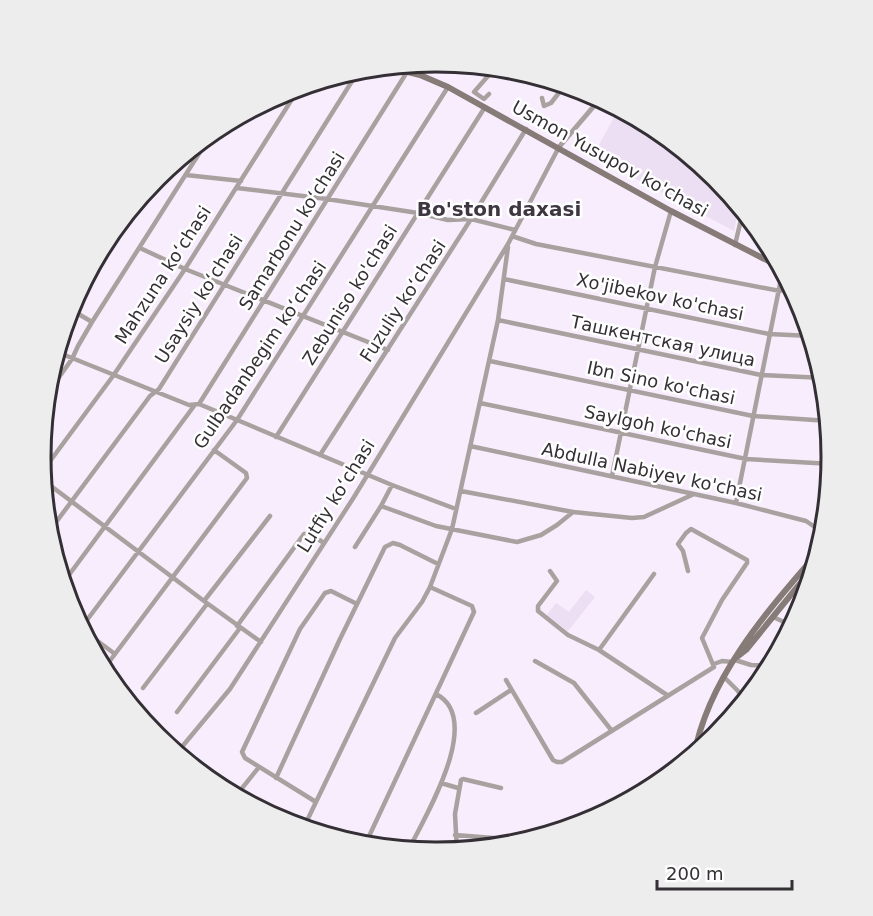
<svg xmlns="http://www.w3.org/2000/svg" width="873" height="916" viewBox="0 0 873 916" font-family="'DejaVu Sans',sans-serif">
<rect width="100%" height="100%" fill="#f7edfc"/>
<path fill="#ecdef3" d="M 619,108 L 657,129 L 717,178 L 739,206 L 734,231 L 593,156 Z
M 586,590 L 595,597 L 568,631 L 547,615 L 556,603 L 569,612 Z"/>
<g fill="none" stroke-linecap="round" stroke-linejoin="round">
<path stroke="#a9a19f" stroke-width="4.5" d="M 549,80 L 557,83
M 489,94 L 484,99 L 474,92 L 495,68
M 542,98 L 544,106 L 551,103 L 565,85
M 186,175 L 241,181
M 237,188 L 327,199 L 418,213 L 448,220 L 471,219 L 515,230
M 512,236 L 536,244 L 780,291
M 735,245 L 743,211
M 140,248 L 185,269 L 388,350
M 504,279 L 769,334 L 811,336
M 70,309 L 92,322
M 498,320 L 761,375 L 824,378
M 57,352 L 189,405 L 199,404 L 392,485 L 456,509
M 490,361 L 753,416 L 829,421
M 47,394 L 72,359 L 78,346 L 92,322 L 214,130
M 480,403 L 746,459 L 832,464
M 199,404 L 407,72
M 276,437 L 485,107
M 470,446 L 736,503 L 806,521 L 825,534
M 320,455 L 471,219 L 526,129
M 42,472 L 113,376 L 185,269 L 299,88
M 612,476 L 655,267 L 671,211
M 43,480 L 204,601 L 261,642
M 461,491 L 573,512 L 632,518 L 644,517 L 694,494
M 736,503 L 783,269
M 381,506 L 436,526 L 517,542 L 541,535 L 557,525 L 573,512
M 48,533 L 150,396 L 159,389 L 359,70
M 355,547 L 381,506 L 392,485
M 550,571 L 557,581 L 538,606 L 538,611 L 568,635 L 599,650 L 667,695
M 63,583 L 194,406
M 204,601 L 270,516
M 773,617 L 784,622 L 795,623
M 237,626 L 304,534 L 310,534 L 324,543
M 80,628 L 115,654
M 81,628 L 237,420 L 448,87
M 599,650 L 654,574
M 735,660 L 751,665 L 772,666
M 535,661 L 574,683 L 612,731
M 714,664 L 722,661 L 733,662
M 103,670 L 247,478 L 246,473 L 214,450
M 724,677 L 738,691 L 745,703
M 506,680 L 553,760 L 557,762 L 562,762 L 714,667 L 702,638 L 722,600 L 747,563 L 747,560 L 691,529 L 686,533 L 678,544 L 683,551 L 688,571
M 143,688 L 207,604
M 177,712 L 240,628
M 476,713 L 511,690
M 176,754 L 230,689 L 354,497 L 508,244 L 559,147
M 276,778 L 340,639 L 385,547 L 393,543 L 400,545 L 438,564
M 441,783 L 458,788
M 235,797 L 259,767
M 316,802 L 245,758 L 242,752 L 300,629 L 325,593 L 331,591 L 357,604
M 303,829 L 395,638 L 422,602 L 430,587 L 452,529 L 498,320 L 508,247
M 455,835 L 532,841
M 412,843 L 434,854
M 364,847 L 474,612 L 472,606 L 430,587
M 408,851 C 424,818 485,719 436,694
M 457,852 L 455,814 L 461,780 L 463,779 L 501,788"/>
<path stroke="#a9a19f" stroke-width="5" d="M 559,147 L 600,99"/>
<path stroke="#877b78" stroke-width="6" d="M 388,67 L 420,75 L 448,87 L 671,211 L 782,268
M 737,657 L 746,650 L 816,564
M 694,756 C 708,677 769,609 820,550"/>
</g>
<g text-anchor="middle" stroke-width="5" stroke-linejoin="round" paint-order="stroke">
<g font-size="18" fill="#332f34" stroke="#fefefe">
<text transform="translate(610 159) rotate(29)" y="6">Usmon Yusupov ko'chasi</text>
<text transform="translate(292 231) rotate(-58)" y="6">Samarbonu koʻchasi</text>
<text transform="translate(163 275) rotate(-57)" y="6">Mahzuna koʻchasi</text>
<text transform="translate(350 295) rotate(-58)" y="6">Zebuniso ko'chasi</text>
<text transform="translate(660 297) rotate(12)" y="6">Xo'jibekov ko'chasi</text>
<text transform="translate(199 299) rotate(-58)" y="6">Usaysiy koʻchasi</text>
<text transform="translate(403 301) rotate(-57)" y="6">Fuzuliy koʻchasi</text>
<text transform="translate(663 341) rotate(12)" y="6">Ташкентская улица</text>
<text transform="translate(260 355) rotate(-56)" y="6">Gulbadanbegim koʻchasi</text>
<text transform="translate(661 383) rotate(12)" y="6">Ibn Sino ko'chasi</text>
<text transform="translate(658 427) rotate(12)" y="6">Saylgoh ko'chasi</text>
<text transform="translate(652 472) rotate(12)" y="6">Abdulla Nabiyev ko'chasi</text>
<text transform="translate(336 496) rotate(-58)" y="6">Lutfiy koʻchasi</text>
</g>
<g font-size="20" font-weight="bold" fill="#3e3742" stroke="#fefefe">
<text x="499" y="216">Bo'ston daxasi</text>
</g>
</g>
<path d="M0 0H873V916H0ZM51 457a385 385 0 1 1 770 0a385 385 0 1 1-770 0Z" fill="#eeedee" fill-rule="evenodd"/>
<path fill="none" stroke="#332f34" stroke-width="3" d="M51 457a385 385 0 1 1 770 0a385 385 0 1 1-770 0Z"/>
<path d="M657 880v9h135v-9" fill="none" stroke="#332f34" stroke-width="3"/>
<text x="666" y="880" font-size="18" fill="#332f34" stroke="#fefefe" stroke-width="4.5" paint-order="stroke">200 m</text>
</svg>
